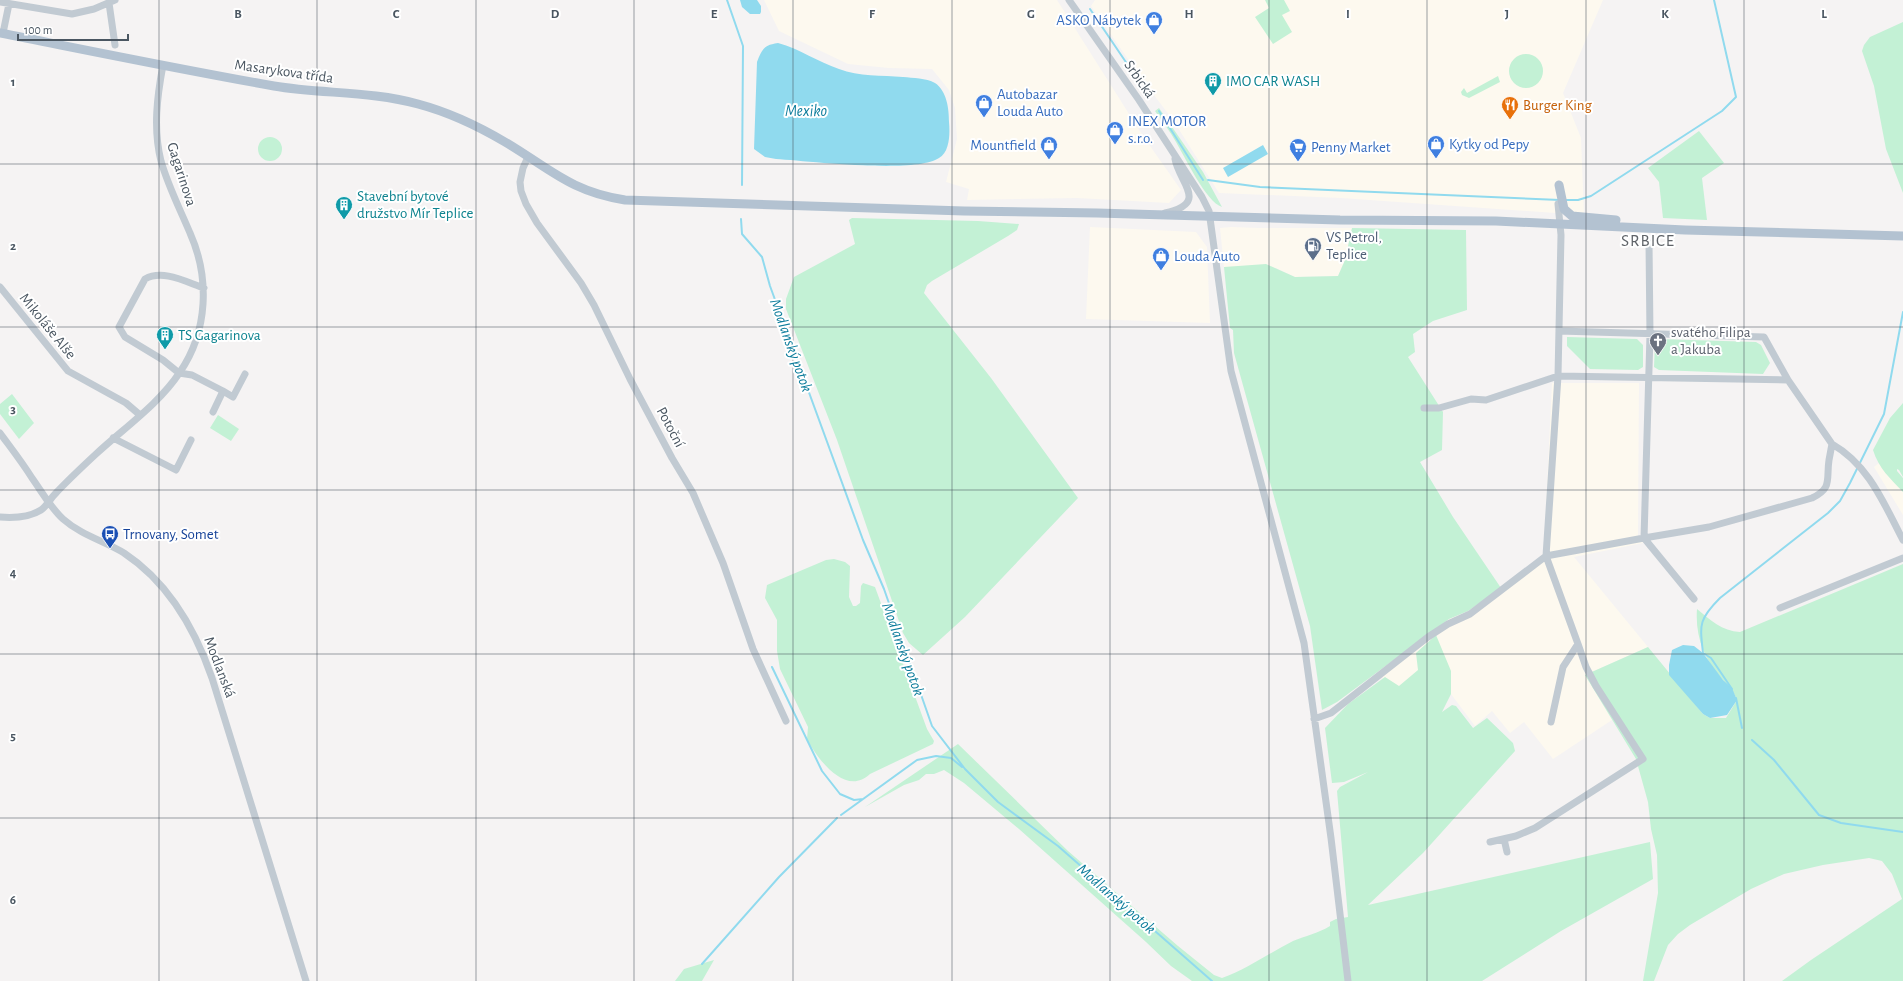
<svg xmlns="http://www.w3.org/2000/svg" width="1903" height="981" viewBox="0 0 1903 981" font-family="'Alegreya Sans',sans-serif">
<rect width="100%" height="100%" fill="#f5f3f3"/>
<path fill="#fdf9ef" d="M 764,0 L 1057,0 L 1143,136 L 1181,190 L 1169,203 L 1077,198 L 967,200 L 969,189 L 946,182 L 957,139 L 955,108 L 949,90 L 932,69 L 889,68 L 848,64 L 779,31 Z
M 1095,0 L 1603,0 L 1563,93 L 1581,138 L 1584,215 L 1341,198 L 1219,193 L 1173,120 L 1144,82 L 1091,6 Z
M 1090,227 L 1196,232 L 1207,247 L 1210,323 L 1086,319 Z
M 1231,227 L 1259,228 L 1352,228 L 1345,260 L 1338,276 L 1295,277 L 1276,268 L 1224,267 L 1220,228 Z
M 1552,383 L 1639,383 L 1638,537 L 1643,543 L 1574,557 L 1648,647 L 1585,675 L 1612,720 L 1553,759 L 1524,722 L 1510,733 L 1492,711 L 1475,726 L 1445,686 L 1413,711 L 1377,671 L 1449,619 L 1468,611 L 1541,557 L 1544,550 Z
M 1879,463 L 1903,492 L 1903,515 L 1874,467 Z"/>
<path fill="#c3f1d5" d="M 1265,0 L 1284,0 L 1290,11 L 1282,15 L 1292,32 L 1273,44 L 1255,17 L 1269,8 Z
M 1903,22 L 1903,193 L 1886,149 L 1874,86 L 1862,51 L 1864,45 L 1870,37 Z
M1509 71a17 17 0 1 1 34 0a17 17 0 1 1-34 0Z
M 1498,76 L 1500,82 L 1469,98 L 1462,95 L 1461,92 L 1464,88 L 1467,93 Z
M 1159,108 L 1203,172 L 1222,207 C 1206,202 1185,157 1176,142 C 1170,131 1162,121 1155,111 Z
M 1699,131 L 1724,163 L 1702,178 L 1707,220 L 1663,218 L 1659,182 L 1648,168 Z
M258 149a12 12 0 1 1 24 0a12 12 0 1 1-24 0Z
M 852,218 L 978,221 L 1019,224 L 1017,230 L 1008,236 L 932,281 L 927,285 L 924,293 L 991,378 L 1078,498 L 965,617 L 923,655 L 909,643 L 903,633 L 837,440 L 786,309 L 786,299 L 794,277 L 855,244 L 849,220 Z
M 1352,228 L 1466,230 L 1467,310 L 1433,321 L 1413,334 L 1415,352 L 1408,357 L 1443,412 L 1442,450 L 1420,462 L 1453,517 L 1501,588 L 1468,611 L 1449,619 L 1337,702 L 1322,710 L 1310,626 L 1234,353 L 1233,330 L 1230,328 L 1224,267 L 1266,264 L 1295,277 L 1338,276 L 1345,260 Z
M 1567,337 L 1637,339 L 1643,345 L 1643,367 L 1638,370 L 1590,369 L 1567,346 Z
M 1658,339 L 1756,342 L 1761,345 L 1770,363 L 1763,374 L 1659,370 L 1654,367 L 1655,344 Z
M 12,394 L 34,423 L 19,439 L 0,414 L 0,404 Z
M 1903,403 L 1903,477 L 1899,470 L 1897,469 L 1897,471 L 1903,478 L 1903,492 C 1890,478 1879,469 1873,450 L 1890,418 Z
M 218,415 L 239,429 L 231,441 L 210,428 Z
M 834,559 L 845,562 L 850,566 L 849,597 L 853,606 L 856,606 L 860,603 L 861,586 L 863,583 L 875,587 L 927,729 L 934,741 L 933,744 L 870,774 C 846,797 818,760 807,739 L 808,727 L 780,669 L 777,651 L 777,620 L 765,598 L 767,585 L 826,560 Z
M 1903,564 L 1903,981 L 1782,981 L 1811,960 L 1902,899 L 1892,874 L 1882,861 L 1869,858 L 1823,865 L 1784,874 L 1751,889 L 1690,925 L 1678,934 L 1668,945 L 1654,981 L 1643,981 L 1658,893 L 1657,855 L 1651,829 L 1648,802 L 1636,759 L 1585,675 L 1648,647 L 1703,714 L 1710,718 L 1726,718 L 1737,700 C 1732,688 1731,689 1723,680 C 1704,660 1695,636 1697,609 C 1710,620 1722,631 1740,632 Z
M 1436,635 L 1451,671 L 1451,694 L 1442,712 L 1452,705 L 1456,706 L 1473,728 L 1487,718 L 1513,743 L 1515,751 L 1423,853 L 1368,905 L 1650,842 L 1653,879 L 1561,931 L 1482,981 L 1192,981 L 1171,966 L 1146,942 L 1019,829 L 964,783 L 944,770 L 934,774 L 926,774 L 919,780 L 904,785 L 865,807 L 958,744 L 1068,851 L 1178,946 L 1214,975 L 1222,978 C 1247,969 1269,953 1293,941 C 1305,936 1319,933 1330,926 L 1330,922 L 1336,919 L 1348,917 L 1337,791 L 1340,787 L 1368,772 L 1344,782 L 1332,783 L 1325,728 L 1348,704 L 1385,677 L 1399,686 L 1418,670 L 1416,653 Z
M 714,960 L 702,981 L 675,981 L 684,969 Z"/>
<path fill="#90daee" d="M 740,0 L 757,0 L 761,6 L 761,12 L 760,14 L 750,14 L 742,7 Z
M 778,43 C 800,49 818,62 839,69 C 859,77 882,75 903,77 C 913,78 926,78 935,83 C 947,91 949,109 949,122 C 950,133 950,152 939,158 C 915,174 809,161 776,159 L 765,157 L 754,149 L 757,62 C 762,49 764,45 778,43 Z
M 1263,145 L 1268,154 L 1228,177 L 1223,168 Z
M 1683,645 L 1694,646 L 1703,653 L 1723,680 L 1732,688 L 1737,700 L 1727,715 L 1710,718 L 1703,714 L 1669,675 L 1669,665 L 1672,650 Z"/>
<g fill="none" stroke-linecap="round" stroke-linejoin="round">
<path stroke="#90daee" stroke-width="2" d="M 727,0 L 743,46 L 742,185
M 1090,9 L 1138,80
M 1159,111 L 1203,180
M 1208,180 L 1260,187 L 1560,200
M 1564,200 L 1578,200 L 1591,196 L 1722,111 L 1736,97 L 1714,0
M 741,219 L 742,234 L 762,257 L 770,286 L 863,540 L 884,589 L 932,726 L 965,769 L 998,802 L 1058,846 L 1212,981
M 772,667 L 822,771 L 840,794 L 854,800 L 863,799
M 1732,689 L 1711,658 L 1703,653 C 1700,625 1698,620 1720,598 L 1828,513 L 1840,501 L 1850,483 L 1884,414 L 1903,312
M 1736,698 L 1742,728
M 1752,740 L 1774,760 L 1819,815 L 1841,823 L 1903,832
M 841,815 L 917,760 L 936,756 L 951,758 L 962,767
M 702,964 L 779,877 L 837,818"/>
<path stroke="#c1cad2" stroke-width="7" d="M 1069,0 L 1139,100 L 1202,197 L 1209,211 L 1231,371 L 1304,643 L 1331,838 L 1348,981
M 0,2 L 72,14 L 94,9 L 115,0
M 109,3 L 115,45
M 3,33 L 9,4
M 528,157 L 523,168 L 520,182 L 521,191 L 526,204 L 537,223 L 581,283 L 594,305 L 630,379 L 672,458 L 693,493 L 723,563 L 753,649 L 786,721
M 1165,213 C 1210,203 1179,183 1175,159
M 0,287 L 68,371 L 126,403 L 140,415
M 204,288 C 186,282 163,269 145,279 L 119,327 L 125,337 L 163,360 L 179,373 L 192,375 L 223,391 L 213,412
M 223,391 L 233,397 L 245,374
M 1424,408 L 1439,408 L 1471,399 L 1486,400 L 1558,376 L 1788,380 L 1764,337 L 1559,331
M 0,433 C 11,448 22,462 32,478 C 42,492 50,507 63,519 C 81,535 104,541 124,553 C 168,582 195,629 212,678 L 306,981
M 113,438 L 176,470 L 191,440
M 1832,444 C 1869,465 1884,504 1903,540
M 0,517 C 13,518 30,517 41,510 C 47,506 50,499 55,494 C 68,480 82,467 96,454 C 124,428 159,404 180,372 C 208,331 210,278 190,233 C 180,209 168,186 161,161 C 153,129 157,97 163,65
M 1694,599 L 1644,538 L 1709,527 L 1812,498 C 1833,488 1826,479 1829,460 C 1830,455 1831,449 1832,444 L 1788,380
M 1780,608 L 1903,558
M 1314,719 L 1331,713 L 1428,637 L 1448,624 L 1470,614 L 1546,556 L 1644,538 L 1650,335 L 1649,243
M 1551,722 L 1563,667 L 1578,644 L 1546,556 L 1558,376 L 1561,235 L 1558,204
M 1504,839 L 1507,852
M 1490,842 L 1516,836 L 1535,828 L 1643,759 L 1596,686 L 1586,667 L 1578,644"/>
<path stroke="#b3c2d1" stroke-width="9" d="M 0,33 C 91,51 183,70 274,86 C 321,94 372,91 418,104 C 448,112 478,126 505,142 C 549,168 571,192 625,200 L 964,211 L 1097,213 L 1340,220 L 1496,221 L 1685,230 L 1903,236
M 1559,185 L 1564,209 L 1572,216 L 1616,220"/>
</g>
<path fill="none" stroke="#4a5661" stroke-width="1" stroke-opacity="0.55" d="M 159,0 L 159,981M 317,0 L 317,981M 476,0 L 476,981M 634,0 L 634,981M 793,0 L 793,981M 952,0 L 952,981M 1110,0 L 1110,981M 1269,0 L 1269,981M 1427,0 L 1427,981M 1586,0 L 1586,981M 1744,0 L 1744,981M 0,164 L 1903,164M 0,327 L 1903,327M 0,490 L 1903,490M 0,654 L 1903,654M 0,818 L 1903,818"/>
<defs>
<symbol id="shop-pin" viewBox="-11 -11 22 30"><path d="M0 17L-7.5 6A9.5 9.5 0 1 1 7.5 6Z" fill="#3f7fe0" stroke="#fff"/><path d="M-5-2.5h2.3a2.7 3.5 0 0 1 5.4 0H5L5.5 6h-11ZM-1.5-2.5h3a1.5 2.3 0 0 0-3 0Z" fill="#fff"/></symbol>
<symbol id="building-pin" viewBox="-11 -11 22 30"><path d="M0 17L-7.5 6A9.5 9.5 0 1 1 7.5 6Z" fill="#0f9aa8" stroke="#fff"/><path d="M-4-6H4V6H1V3H-1V6H-4ZM-2.5-4.3h1.7v1.8h-1.7ZM.8-4.3h1.7v1.8H.8ZM-2.5-1h1.7V.8h-1.7ZM.8-1h1.7V.8H.8Z" fill="#fff"/></symbol>
<symbol id="restaurant-pin" viewBox="-11 -11 22 30"><path d="M0 17L-7.5 6A9.5 9.5 0 1 1 7.5 6Z" fill="#e8710a" stroke="#fff"/><path d="M-5-6h1v4h1v-4h1v4h1v-4h1v5L-1.5 .5V6h-2V.5L-5-1ZM5-6V6H3V1.5H1.5Q1.5-4 5-6Z" fill="#fff"/></symbol>
<symbol id="supermarket-pin" viewBox="-11 -11 22 30"><path d="M0 17L-7.5 6A9.5 9.5 0 1 1 7.5 6Z" fill="#3f7fe0" stroke="#fff"/><path d="M-6-5.5h2.5l.6 2H6L4.5 2H-2.5L-4.4-4H-6ZM-1.5 3.2a1.3 1.3 0 1 0 .1 0ZM3 3.2a1.3 1.3 0 1 0 .1 0Z" fill="#fff"/></symbol>
<symbol id="fuel-pin" viewBox="-11 -11 22 30"><path d="M0 17L-7.5 6A9.5 9.5 0 1 1 7.5 6Z" fill="#5c6f8a" stroke="#fff"/><path d="M-5.5-6h7V0h2V4h1.3V-2.5L3-4.5l.8-.8L6-3V5H2.5V1h-1V6h-7ZM-4.2-4.7v3.2H.2V-4.7Z" fill="#fff"/></symbol>
<symbol id="church-pin" viewBox="-11 -11 22 30"><path d="M0 17L-7.5 6A9.5 9.5 0 1 1 7.5 6Z" fill="#6b7280" stroke="#fff"/><path d="M-1.2-6h2.4v3.5h3.3v2.4h-3.3V6h-2.4V-.1h-3.3v-2.4h3.3Z" fill="#fff"/></symbol>
<symbol id="bus-pin" viewBox="-11 -11 22 30"><path d="M0 17L-7.5 6A9.5 9.5 0 1 1 7.5 6Z" fill="#1a4fb4" stroke="#fff"/><path d="M-5-6H5V4H4V6H2V4H-2V6H-4V4H-5ZM-3.5-4V0h7V-4ZM-3.5 1.2v1.5H-2V1.2ZM2 1.2v1.5H3.5V1.2Z" fill="#fff"/></symbol>
</defs>
<g fill-rule="evenodd">
<use href="#shop-pin" x="1144" y="10" width="20" height="27"/>
<use href="#building-pin" x="1203" y="71" width="20" height="27"/>
<use href="#shop-pin" x="974" y="93" width="20" height="27"/>
<use href="#restaurant-pin" x="1500" y="95" width="20" height="27"/>
<use href="#shop-pin" x="1105" y="120" width="20" height="27"/>
<use href="#shop-pin" x="1426" y="134" width="20" height="27"/>
<use href="#shop-pin" x="1039" y="135" width="20" height="27"/>
<use href="#supermarket-pin" x="1288" y="137" width="20" height="27"/>
<use href="#building-pin" x="334" y="195" width="20" height="27"/>
<use href="#fuel-pin" x="1303" y="236" width="20" height="27"/>
<use href="#shop-pin" x="1151" y="246" width="20" height="27"/>
<use href="#building-pin" x="155" y="325" width="20" height="27"/>
<use href="#church-pin" x="1648" y="331" width="20" height="27"/>
<use href="#bus-pin" x="100" y="524" width="20" height="27"/>
</g>
<g text-anchor="middle" stroke-width="4" stroke-linejoin="round" paint-order="stroke">
<g font-size="15" fill="#366cbe" stroke="#fff" text-anchor="start">
<text x="1141" y="25" text-anchor="end">ASKO Nábytek</text>
<text x="997" y="99">Autobazar<tspan x="997" dy="17">Louda Auto</tspan></text>
<text x="1128" y="126">INEX MOTOR<tspan x="1128" dy="17">s.r.o.</tspan></text>
<text x="1449" y="149">Kytky od Pepy</text>
<text x="1036" y="150" text-anchor="end">Mountfield</text>
<text x="1311" y="152">Penny Market</text>
<text x="1174" y="261">Louda Auto</text>
</g>
<g font-size="15" fill="#4a5661" stroke="#fff">
<text transform="translate(284 71) rotate(8)" y="5">Masarykova třída</text>
<text transform="translate(1140 79) rotate(55)" y="5">Srbická</text>
<text transform="translate(182 174) rotate(72)" y="5">Gagarinova</text>
<text transform="translate(48 326) rotate(51)" y="5">Mikoláše Alše</text>
<text transform="translate(671 427) rotate(62)" y="5">Potoční</text>
<text transform="translate(220 667) rotate(69)" y="5">Modlanská</text>
</g>
<g font-size="15" fill="#0d838f" stroke="#fff" text-anchor="start">
<text x="1226" y="86">IMO CAR WASH</text>
<text x="357" y="201">Stavební bytové<tspan x="357" dy="17">družstvo Mír Teplice</tspan></text>
<text x="178" y="340">TS Gagarinova</text>
</g>
<g font-size="15" fill="#c56008" stroke="#fff" text-anchor="start">
<text x="1523" y="110">Burger King</text>
</g>
<g font-size="15" fill="#4e5e75" stroke="#fff" text-anchor="start">
<text x="1326" y="242">VS Petrol,<tspan x="1326" dy="17">Teplice</tspan></text>
</g>
<g font-size="15" fill="#5b616d" stroke="#fff" text-anchor="start">
<text x="1671" y="337">svatého Filipa<tspan x="1671" dy="17">a Jakuba</tspan></text>
</g>
<g font-size="15" fill="#164399" stroke="#fff" text-anchor="start">
<text x="123" y="539">Trnovany, Somet</text>
</g>
<g font-size="16" font-style="italic" fill="#0c7c9b" stroke="#fff">
<text x="806" y="116">Mexiko</text>
<text transform="translate(792 345) rotate(70)" y="6">Modlanský potok</text>
<text transform="translate(904 649) rotate(70)" y="6">Modlanský potok</text>
<text transform="translate(1117 898) rotate(41)" y="6">Modlanský potok</text>
</g>
<g font-size="17" letter-spacing="1" fill="#5f6368" stroke="#fff">
<text x="1648" y="246">SRBICE</text>
</g>
</g>
<g font-size="13" text-anchor="middle" font-weight="bold" fill="#4a5661" stroke="#fff" stroke-width="4" stroke-linejoin="round" paint-order="stroke">
<text x="238" y="18">B</text>
<text x="396" y="18">C</text>
<text x="555" y="18">D</text>
<text x="714" y="18">E</text>
<text x="872" y="18">F</text>
<text x="1031" y="18">G</text>
<text x="1189" y="18">H</text>
<text x="1348" y="18">I</text>
<text x="1507" y="18">J</text>
<text x="1665" y="18">K</text>
<text x="1824" y="18">L</text>
<text x="13" y="86">1</text>
<text x="13" y="250">2</text>
<text x="13" y="413">3</text>
<text x="13" y="577">4</text>
<text x="13" y="740">5</text>
<text x="13" y="904">6</text>
</g>
<path d="M18 34v6h110v-6" fill="none" stroke="#4a5661" stroke-width="2"/>
<text x="24" y="34" font-size="12" fill="#4a5661" stroke="#ffffff" stroke-width="3" paint-order="stroke">100 m</text>
</svg>
